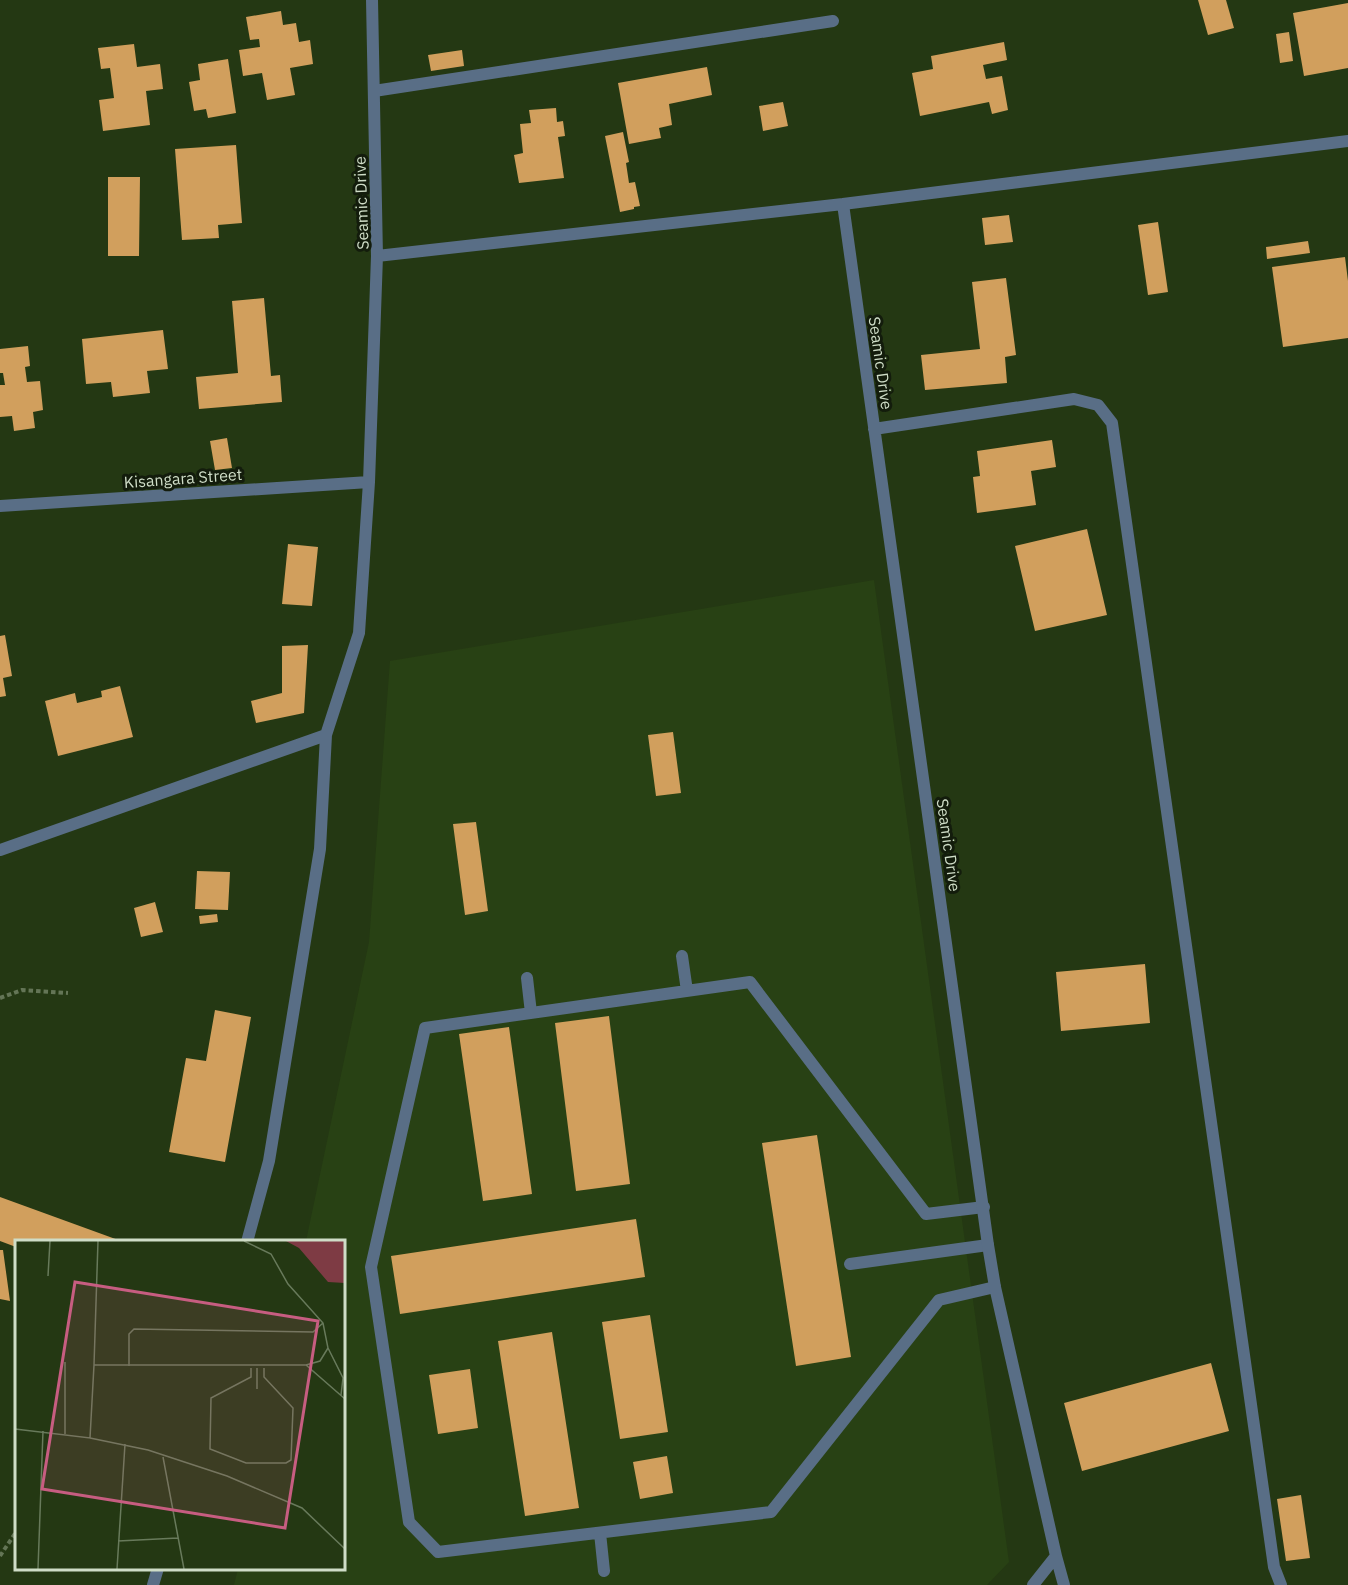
<svg xmlns="http://www.w3.org/2000/svg" width="1348" height="1585" viewBox="0 0 1348 1585" font-family="'IBM Plex Sans',sans-serif">
<rect width="100%" height="100%" fill="#243813"/>
<path fill="#284114" d="M 874,580 L 1009,1562 L 987,1585 L 234,1585 L 238,1569 L 344,1568 L 344,1242 L 306,1241 L 369,942 L 390,661 Z"/>
<path fill="#d19f5d" d="M 1198,0 L 1226,0 L 1234,28 L 1208,35 Z
M 1348,3 L 1348,68 L 1304,76 L 1293,13 Z
M 281,11 L 283,25 L 296,23 L 299,42 L 310,40 L 313,64 L 290,68 L 295,95 L 267,100 L 262,73 L 243,76 L 239,50 L 260,47 L 259,39 L 250,40 L 246,17 Z
M 1289,32 L 1293,61 L 1280,63 L 1276,34 Z
M 1004,42 L 1007,60 L 983,65 L 986,79 L 1002,76 L 1008,110 L 992,114 L 989,102 L 920,116 L 912,73 L 933,69 L 931,56 Z
M 134,44 L 137,67 L 160,64 L 163,89 L 146,91 L 150,125 L 103,131 L 99,100 L 114,98 L 110,68 L 101,69 L 98,48 Z
M 462,50 L 464,66 L 431,71 L 428,55 Z
M 228,59 L 236,113 L 208,118 L 206,109 L 194,111 L 189,82 L 200,80 L 198,64 Z
M 707,67 L 712,95 L 669,104 L 672,125 L 659,128 L 661,138 L 629,144 L 618,83 Z
M 783,102 L 788,126 L 763,131 L 759,106 Z
M 556,108 L 557,122 L 563,121 L 565,136 L 558,137 L 564,178 L 519,183 L 514,155 L 523,153 L 520,124 L 531,123 L 529,110 Z
M 623,132 L 629,162 L 626,163 L 629,183 L 635,182 L 640,206 L 634,207 L 634,209 L 620,212 L 605,136 Z
M 236,145 L 242,223 L 218,225 L 219,238 L 182,240 L 175,149 Z
M 108,177 L 140,177 L 139,256 L 108,256 Z
M 1009,215 L 1013,242 L 985,245 L 982,218 Z
M 1158,222 L 1168,292 L 1148,295 L 1138,225 Z
M 1308,241 L 1310,253 L 1267,259 L 1266,247 Z
M 1345,257 L 1348,281 L 1348,338 L 1283,347 L 1272,267 Z
M 1006,278 L 1016,355 L 1005,357 L 1007,383 L 925,390 L 921,355 L 980,349 L 972,282 Z
M 264,298 L 271,376 L 280,375 L 282,402 L 199,409 L 196,377 L 238,373 L 232,301 Z
M 163,330 L 168,369 L 147,371 L 150,393 L 113,397 L 111,382 L 86,384 L 82,339 Z
M 28,346 L 30,366 L 25,367 L 27,382 L 40,381 L 43,410 L 33,412 L 35,428 L 14,431 L 12,416 L 0,417 L 0,385 L 5,385 L 3,373 L 0,373 L 0,349 Z
M 227,438 L 232,468 L 215,470 L 210,441 Z
M 1052,440 L 1056,467 L 1031,471 L 1036,505 L 977,513 L 973,477 L 980,476 L 977,451 Z
M 1087,529 L 1107,615 L 1035,631 L 1015,546 Z
M 288,544 L 318,547 L 312,606 L 282,604 Z
M 5,635 L 12,676 L 3,678 L 6,696 L 0,697 L 0,636 Z
M 308,645 L 304,713 L 256,723 L 251,701 L 282,693 L 282,646 Z
M 120,686 L 133,737 L 58,756 L 45,701 L 75,693 L 77,703 L 102,697 L 101,691 Z
M 673,732 L 681,793 L 656,796 L 648,735 Z
M 476,822 L 488,911 L 465,915 L 453,824 Z
M 197,871 L 230,872 L 228,910 L 195,909 Z
M 155,902 L 163,932 L 141,937 L 134,908 Z
M 217,914 L 218,922 L 200,924 L 199,916 Z
M 1145,964 L 1150,1023 L 1061,1031 L 1056,972 Z
M 215,1010 L 251,1017 L 225,1162 L 169,1152 L 186,1058 L 206,1061 Z
M 609,1016 L 630,1184 L 576,1191 L 555,1023 Z
M 509,1027 L 532,1194 L 483,1201 L 459,1034 Z
M 817,1135 L 851,1357 L 796,1366 L 762,1143 Z
M 0,1197 L 121,1241 L 121,1242 L 16,1242 L 16,1247 L 0,1241 Z
M 636,1219 L 645,1277 L 400,1314 L 391,1256 Z
M 0,1250 L 3,1250 L 10,1301 L 0,1299 Z
M 650,1315 L 668,1432 L 620,1439 L 602,1322 Z
M 552,1332 L 579,1508 L 525,1516 L 498,1341 Z
M 1211,1363 L 1229,1431 L 1082,1471 L 1064,1403 Z
M 470,1369 L 478,1428 L 438,1434 L 429,1375 Z
M 667,1456 L 673,1493 L 640,1499 L 633,1462 Z
M 1301,1495 L 1310,1558 L 1286,1561 L 1277,1499 Z"/>
<g fill="none" stroke-linecap="round" stroke-linejoin="round">
<path stroke="#647556" stroke-width="4" stroke-dasharray="4.5 3" stroke-linecap="butt" d="M 0,998 L 22,990 L 68,993
M 0,1556 L 16,1532"/>
<path stroke="#596e86" stroke-width="12" d="M 682,956 L 687,991
M 527,978 L 531,1013
M 984,1207 L 926,1214 L 750,982 L 425,1028 L 371,1267 L 409,1522 L 438,1552 L 771,1512 L 939,1300 L 995,1287
M 850,1264 L 988,1245
M 600,1533 L 604,1571"/>
<path stroke="#596e86" stroke-width="12" d="M 372,0 L 377,256 L 843,204 L 988,1245 L 995,1287 L 1056,1556 L 1033,1585
M 374,91 L 833,21
M 843,204 L 1348,141
M 874,429 L 1074,399 L 1098,405 L 1112,423 L 1274,1567 L 1281,1585
M 0,506 L 369,482
M 0,850 L 326,735
M 247,1242 L 269,1161 L 320,849 L 326,735 L 359,633 L 369,482 L 377,256
M 1056,1556 L 1064,1585
M 153,1585 L 158,1568"/>
</g>
<g text-anchor="middle" stroke-width="6" stroke-linejoin="round" paint-order="stroke">
<g font-size="16" fill="#cfddc7" stroke="#131c0c">
<text transform="translate(361 203) rotate(-92)" y="6">Seamic Drive</text>
<text transform="translate(881 363) rotate(82)" y="6">Seamic Drive</text>
<text transform="translate(183 478) rotate(-4)" y="6">Kisangara Street</text>
<text transform="translate(949 845) rotate(82)" y="6">Seamic Drive</text>
</g>
</g>
<g transform="translate(15 1240)">
<rect width="330" height="330" fill="#243813"/>
<path d="M 271,1 L 330,1 L 330,43 L 313,42 L 284,8 Z" fill="#7e3b44"/>
<path fill="none" stroke="#687a5b" stroke-width="1.5" d="M 229,1 L 256,14 L 273,44 L 308,83 L 313,108 L 305,121 L 291,125M 33,36 L 35,1M 313,108 L 328,138 L 326,155M 79,125 L 83,1M 114,126 L 114,94 L 119,89 L 298,92 L 308,83M 236,128 L 236,137 L 196,158 L 195,209 L 231,223 L 271,223 L 276,220 L 278,168 L 249,137 L 249,128M 242,149 L 242,128M 0,189 L 75,198 L 79,125 L 291,125 L 330,159M 50,194 L 50,122M 75,198 L 133,210 L 212,236 L 287,268 L 330,309M 148,217 L 169,329M 103,301 L 163,298M 23,329 L 28,191M 102,329 L 110,204"/>
<path fill="#c75d81" fill-opacity="0.15" stroke="#c75d81" stroke-width="3" d="M 60,42 L 303,81 L 270,288 L 27,249 Z"/>
<rect width="330" height="330" fill="none" stroke="#cfddc7" stroke-width="3"/>
</g>
</svg>
